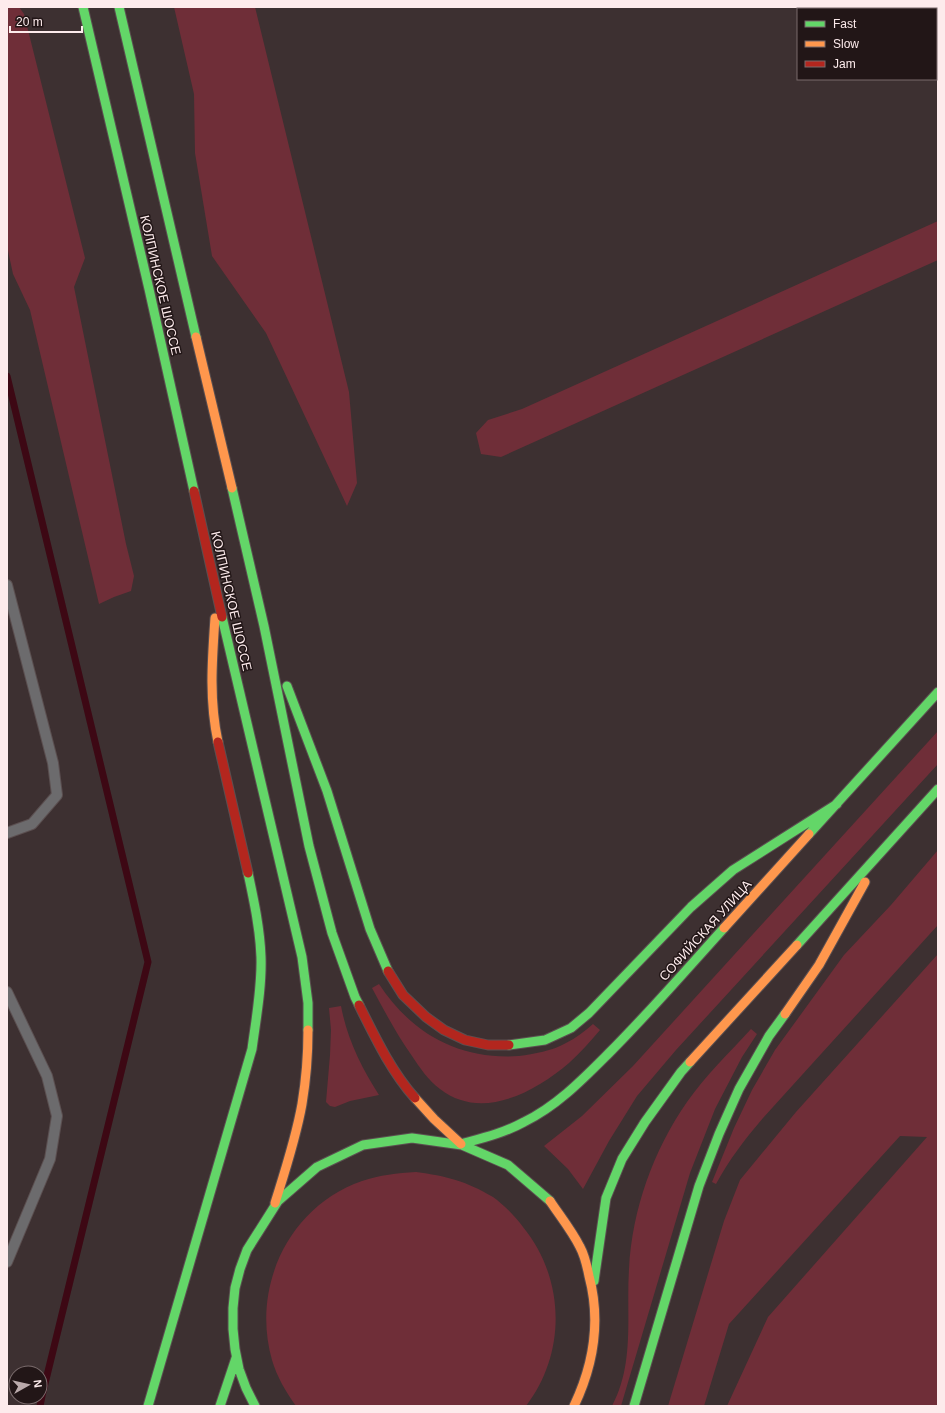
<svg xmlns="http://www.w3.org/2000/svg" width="945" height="1413" viewBox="0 0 945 1413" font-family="Arial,sans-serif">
<rect width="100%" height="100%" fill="#3d3031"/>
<path fill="#6f2e38" d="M 7,7 L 19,7 L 24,14 L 85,258 L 74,287 L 126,544 L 134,576 L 131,591 L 114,597 L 99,604 L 30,310 L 13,274 L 7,246 Z
M 174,7 L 255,7 L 349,392 L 357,483 L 347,506 L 266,333 L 212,256 L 195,153 L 194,94 Z
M 938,221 L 938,260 L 501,457 L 481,454 L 476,433 L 488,420 L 522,409 Z
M 938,731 L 938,764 L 676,1050 L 637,1096 L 609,1141 L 583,1189 L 568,1169 L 544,1146 L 582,1116 L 633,1066 Z
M 938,850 L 938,925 L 763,1118 C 745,1139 729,1160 716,1184 L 712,1182 L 734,1128 L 752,1090 L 775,1050 L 844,955 L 891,905 Z
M 938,954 L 938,1406 L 727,1406 L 768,1317 L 927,1137 L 900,1136 L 729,1324 L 704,1406 L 668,1406 L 724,1221 L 740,1180 L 796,1112 Z
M 379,984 C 412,1034 459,1060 519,1056 C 534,1054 552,1051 566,1043 C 576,1038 585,1031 593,1024 L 600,1030 C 590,1042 580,1053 569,1063 C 534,1093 481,1121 440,1089 C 428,1080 420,1068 412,1056 C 397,1035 385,1012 372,988 Z
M 341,1006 C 347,1038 361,1067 379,1095 L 350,1101 L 335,1107 L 330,1106 L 326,1102 L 330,1055 L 331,1030 L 329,1008 Z
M 751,1029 L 757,1034 L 742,1057 L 715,1109 L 690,1173 L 621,1406 L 612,1406 C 635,1363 626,1315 629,1269 C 632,1210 653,1151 687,1102 C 705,1076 729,1053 751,1029 Z
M 416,1172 C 446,1176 466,1181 493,1197 C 504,1205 515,1216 523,1227 C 565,1278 567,1353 526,1406 L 296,1406 C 286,1392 277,1377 272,1360 C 251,1287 289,1206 362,1181 C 380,1175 397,1173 416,1172 Z"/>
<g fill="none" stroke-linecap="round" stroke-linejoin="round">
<path stroke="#3d0814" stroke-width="7" d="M 7,376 L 148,962 L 42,1396 L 40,1406"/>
<defs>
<path id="lane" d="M 7,585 L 53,763 L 57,795 L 32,824 L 7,833
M 7,992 L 47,1076 L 57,1116 L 50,1159 L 7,1262"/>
<path id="fast" d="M 83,7 L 149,289 L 194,491
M 119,7 L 196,337
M 232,488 L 264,626 L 309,846 L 332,933 L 355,997 L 359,1005
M 222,617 L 302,957 L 308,1003 L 308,1030
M 287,686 L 327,791 L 370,929 L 388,971
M 809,834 L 938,692
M 797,945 L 938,789
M 509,1045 L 545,1040 L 571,1028 L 589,1013 L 691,907 L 733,870 L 837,804
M 461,1144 C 483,1138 504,1133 524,1122 C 557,1106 583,1079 609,1053 C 649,1013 686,970 724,928
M 594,1281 L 606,1198 L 622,1159 L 645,1122 L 681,1072 L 690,1062
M 148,1406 L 252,1049 C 256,1019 262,987 261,957 C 260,929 254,901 248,873
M 220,1406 L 236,1358
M 255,1406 L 246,1388 L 239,1369 L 235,1349 L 233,1329 L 233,1308 L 235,1288 L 240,1269 L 247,1250 L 278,1201 L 317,1167 L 363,1145 L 412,1138 L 462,1145 L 508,1165 L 550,1201
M 634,1406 L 699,1186 L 719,1134 L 739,1089 L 769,1036 L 785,1014"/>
<path id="slow" d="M 196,337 L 232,488
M 215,618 C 212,661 209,700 218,742
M 724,928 L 809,834
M 785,1014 L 819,965 L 865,882
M 690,1062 L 797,945
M 415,1098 L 434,1119 L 461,1144
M 550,1201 C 560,1216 572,1231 580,1247 C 585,1256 587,1266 589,1276 C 601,1321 594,1364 574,1406
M 275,1203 C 285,1171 296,1138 302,1104 C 306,1080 308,1055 308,1030"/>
<path id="jam" d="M 194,491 L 222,617
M 218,742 L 248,873
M 388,971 L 403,995 L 426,1017 L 444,1030 L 465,1040 L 488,1045 L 509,1045
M 359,1005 C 375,1037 391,1071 415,1098"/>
</defs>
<use href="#lane" stroke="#5b4f50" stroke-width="12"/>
<use href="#fast" stroke="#5b4f50" stroke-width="11"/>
<use href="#slow" stroke="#5b4f50" stroke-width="11"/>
<use href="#jam" stroke="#5b4f50" stroke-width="11"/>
<use href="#lane" stroke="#6c6b6d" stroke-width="10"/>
<use href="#fast" stroke="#63d668" stroke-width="9"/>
<use href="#slow" stroke="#ff974d" stroke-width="9"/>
<use href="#jam" stroke="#b3261e" stroke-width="9"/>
</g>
<g text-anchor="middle" stroke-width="3" stroke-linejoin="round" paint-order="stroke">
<g font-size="13" fill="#fdebec" stroke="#221617">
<text transform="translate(161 285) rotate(77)" y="5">КОЛПИНСКОЕ ШОССЕ</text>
<text transform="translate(232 601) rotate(77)" y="5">КОЛПИНСКОЕ ШОССЕ</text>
<text transform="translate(705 930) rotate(-48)" y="5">СОФИЙСКАЯ УЛИЦА</text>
</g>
</g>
<rect width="945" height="1413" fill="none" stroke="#fdebec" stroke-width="16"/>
<rect x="797" y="8" width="140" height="72" fill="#221617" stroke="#7a6b6c"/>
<rect x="805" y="21" width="20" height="6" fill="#63d668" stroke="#7a6b6c"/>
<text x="833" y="28" font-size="12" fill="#fdebec">Fast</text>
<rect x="805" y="41" width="20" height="6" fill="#ff974d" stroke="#7a6b6c"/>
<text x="833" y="48" font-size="12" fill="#fdebec">Slow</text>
<rect x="805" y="61" width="20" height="6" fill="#b3261e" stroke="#7a6b6c"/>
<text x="833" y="68" font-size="12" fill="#fdebec">Jam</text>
<g transform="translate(28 1385) rotate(82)"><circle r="19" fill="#221617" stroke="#7a6b6c"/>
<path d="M0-3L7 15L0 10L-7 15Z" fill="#baaaab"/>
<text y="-6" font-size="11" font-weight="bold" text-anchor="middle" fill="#fdebec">N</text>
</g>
<path d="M10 26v6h72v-6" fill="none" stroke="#fdebec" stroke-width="2"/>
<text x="16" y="26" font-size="12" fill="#fdebec" stroke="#221617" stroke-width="3" paint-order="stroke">20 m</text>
</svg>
